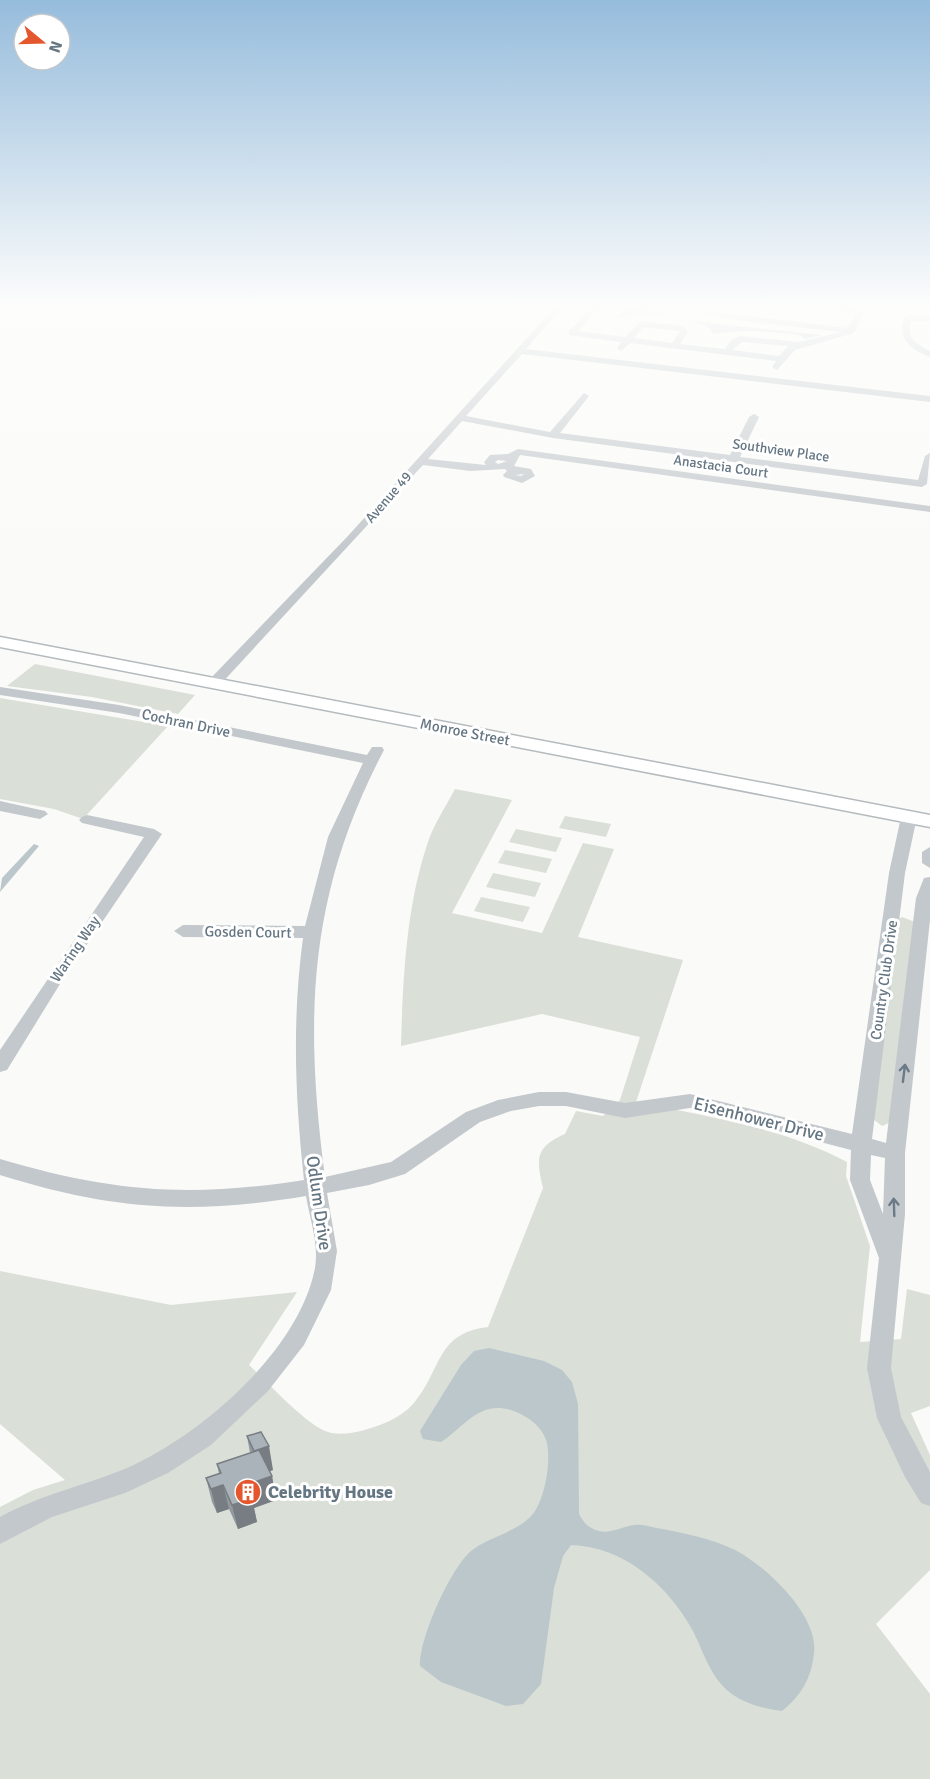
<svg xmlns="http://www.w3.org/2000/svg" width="930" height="1779" viewBox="0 0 930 1779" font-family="Signika,sans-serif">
<rect width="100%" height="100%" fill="#fafaf8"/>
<path fill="#dadfd7" d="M 35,664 L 195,695 L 178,714 L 92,697 L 7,686 Z
M 0,698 L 168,726 L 83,819 L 54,809 L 0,799 Z
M 455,789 L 512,800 L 452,913 L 542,933 L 583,843 L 614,849 L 578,937 L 683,960 L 636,1102 C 706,1116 784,1128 847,1162 L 846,1176 L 870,1246 L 860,1342 L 901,1339 L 907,1289 L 930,1295 L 930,1406 L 911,1413 L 930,1455 L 930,1570 L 876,1624 L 930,1694 L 930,1779 L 0,1779 L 0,1507 L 33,1490 L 65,1480 L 0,1424 L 0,1271 L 171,1305 L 297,1292 L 249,1365 C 268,1383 299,1417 321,1429 C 333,1436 348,1434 361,1431 C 379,1426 400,1419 413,1404 C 442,1371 435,1333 488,1327 L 543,1188 C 536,1159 535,1147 565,1134 L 576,1111 L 603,1116 L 620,1100 L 640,1037 L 542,1014 L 401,1046 C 403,978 406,907 428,842 C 434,824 446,806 455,789 Z
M 565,816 L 611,824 L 606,837 L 559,828 Z
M 516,829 L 562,838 L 556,852 L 509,842 Z
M 505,850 L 552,859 L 546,873 L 498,863 Z
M 493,873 L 541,883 L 535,897 L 486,887 Z
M 481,897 L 530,907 L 523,922 L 474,911 Z
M 902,917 L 915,922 L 891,1122 L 882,1126 L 873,1119 L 899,919 Z"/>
<path fill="#bbc7cb" d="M 623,308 L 636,308 L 708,323 L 822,335 L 805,339 L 800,335 C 769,331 742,329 713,334 C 705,317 657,313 638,315 C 631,315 626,318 619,317 Z
M 34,844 L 39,846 L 0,892 L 2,878 Z
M 489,1348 L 544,1361 L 562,1370 L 572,1382 L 578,1404 L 579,1514 C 584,1523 588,1528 599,1531 C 612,1534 622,1526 635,1525 C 643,1524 654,1528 662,1529 C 684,1533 712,1539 733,1549 C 764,1564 819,1615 814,1653 C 812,1677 801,1696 782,1711 C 764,1709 741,1703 727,1690 C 710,1675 703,1651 693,1631 C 669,1586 623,1546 571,1545 L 563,1556 L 554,1588 L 541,1684 L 523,1704 L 506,1706 L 441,1682 L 420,1666 C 419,1639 450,1569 471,1551 C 489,1536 517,1533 533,1514 C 545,1498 551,1463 547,1443 C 543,1422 510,1403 489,1409 C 470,1414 457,1432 441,1442 L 423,1439 L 420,1431 L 461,1365 L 474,1351 Z"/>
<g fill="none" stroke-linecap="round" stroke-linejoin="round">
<defs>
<path id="major" d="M 0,637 L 930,815 L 930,827 L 0,647 Z"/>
</defs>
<use href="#major" stroke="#b5babe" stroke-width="3"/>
<path fill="#c3c8cc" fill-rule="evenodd" d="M 554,308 L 562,308 L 526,349 L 930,396 L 930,402 L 522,354 L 466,416 L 550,432 L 584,393 L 589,396 L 560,433 L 730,455 L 749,417 L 754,414 L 759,417 L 740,457 L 918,480 L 925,456 L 930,453 L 927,484 L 922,487 L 553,438 L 462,421 L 428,459 L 486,465 L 484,462 L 490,455 L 508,454 L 518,449 L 930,506 L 930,512 L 520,455 L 514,466 L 531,469 L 535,476 L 522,483 L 504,477 L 503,475 L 507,471 L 505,469 L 470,471 L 423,465 L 219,686 L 209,686 L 209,680 L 347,537 ZM 498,460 L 507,461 L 498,464 L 495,462 ZM 524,474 L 521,476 L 515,475 Z
M 591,308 L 599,308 L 578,331 L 625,337 L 641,321 L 683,326 L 688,332 L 680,344 L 725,349 L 732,339 L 741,336 L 799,342 L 841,332 L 735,320 L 681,308 L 848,328 L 855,314 L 831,308 L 849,308 L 864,312 L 854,333 L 795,350 L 777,370 L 772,367 L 776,361 L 630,343 L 621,351 L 617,348 L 621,342 L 569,335 L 569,331 ZM 643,327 L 679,331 L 680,332 L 672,343 L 634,338 ZM 742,342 L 788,346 L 779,356 L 733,350 Z
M 908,315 L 930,315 L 930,321 L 911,321 C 906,338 916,344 930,351 L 930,357 C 911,350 897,339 904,318 Z
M 0,687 L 119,705 L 367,755 L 372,747 L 382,747 L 384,750 C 308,894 304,1018 325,1177 L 391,1162 L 466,1112 L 498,1100 L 539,1092 L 566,1092 L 625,1103 L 690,1094 L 852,1134 L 889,873 L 901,817 L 909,812 L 914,814 L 917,817 L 905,873 L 872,1139 L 886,1143 L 916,898 L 924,878 L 930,877 L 930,920 L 905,1153 L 905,1214 L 891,1368 L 901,1417 L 930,1472 L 930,1506 L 921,1503 L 905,1477 L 877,1418 L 867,1368 L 879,1258 L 850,1180 L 851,1150 L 690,1108 L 625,1118 L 566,1106 L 539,1106 L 511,1111 L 480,1122 L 405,1174 L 369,1185 L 327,1193 L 337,1251 L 331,1290 L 304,1345 L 268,1391 L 211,1445 L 168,1473 L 125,1493 L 52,1517 L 0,1544 L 0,1517 C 42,1494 84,1486 127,1468 C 201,1435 299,1351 315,1268 C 319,1244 310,1220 306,1196 C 191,1215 112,1210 0,1175 L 0,1159 C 111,1192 190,1198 304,1180 C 295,1098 292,1019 303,938 L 183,937 L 174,931 L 183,925 L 305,926 L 328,837 L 363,763 L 119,713 L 0,695 ZM 871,1155 L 885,1158 L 883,1214 L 870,1180 Z
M 0,801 L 45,811 L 48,814 L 40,819 L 0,811 Z
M 87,815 L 154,829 L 162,834 L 60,984 L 7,1070 L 0,1072 L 0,1050 L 144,837 L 82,823 L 79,820 L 82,817 Z
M 930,847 L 930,868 L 922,863 L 922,852 Z"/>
<use href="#major" fill="#fff" fill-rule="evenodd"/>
</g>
<path fill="#929a9f" d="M 247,1436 L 273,1470 L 270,1471 L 272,1476 L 276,1500 L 254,1508 L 257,1522 L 238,1529 L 229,1509 L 217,1513 L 212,1502 L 206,1478 L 219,1474 L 217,1464 L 250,1453 Z"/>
<path fill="#777d82" d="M 269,1446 L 273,1470 L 259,1475 L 254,1451 Z
M 272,1476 L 276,1500 L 254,1508 L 257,1522 L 238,1529 L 232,1505 L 246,1485 Z
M 223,1485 L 229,1509 L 217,1513 L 211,1489 Z"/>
<path fill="#aab3b9" stroke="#777d82" stroke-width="1.5" d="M 261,1432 L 269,1446 L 254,1451 L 247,1436 Z
M 259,1450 L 272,1476 L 246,1485 L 252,1499 L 232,1505 L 223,1485 L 211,1489 L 206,1478 L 221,1473 L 217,1464 Z"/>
<defs><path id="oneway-shaft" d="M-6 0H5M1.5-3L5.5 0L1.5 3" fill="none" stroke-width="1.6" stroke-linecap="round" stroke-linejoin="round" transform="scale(1.5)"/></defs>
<g stroke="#6a7a87">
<use href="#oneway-shaft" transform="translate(904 1073) rotate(-83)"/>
<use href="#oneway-shaft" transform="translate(894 1207) rotate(-92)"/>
</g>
<linearGradient id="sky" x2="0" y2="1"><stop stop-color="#96bcdc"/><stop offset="0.55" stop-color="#fdfdfc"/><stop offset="1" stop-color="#fdfdfc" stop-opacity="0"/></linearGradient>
<rect width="930" height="557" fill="url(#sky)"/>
<defs>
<symbol id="building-disc" viewBox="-11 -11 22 22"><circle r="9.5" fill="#e4572e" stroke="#fff"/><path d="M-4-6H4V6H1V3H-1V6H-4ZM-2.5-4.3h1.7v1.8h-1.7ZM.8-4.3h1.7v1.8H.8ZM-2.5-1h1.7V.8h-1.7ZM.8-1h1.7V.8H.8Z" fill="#fff"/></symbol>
</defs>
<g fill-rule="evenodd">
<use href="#building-disc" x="233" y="1477" width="30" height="30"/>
</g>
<g text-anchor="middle" stroke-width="6" stroke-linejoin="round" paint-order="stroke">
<g font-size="14" fill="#657683" stroke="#fff">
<text transform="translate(781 450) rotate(8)" y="5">Southview Place</text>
<text transform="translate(721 466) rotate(8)" y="5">Anastacia Court</text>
<text transform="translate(388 497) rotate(-49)" y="5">Avenue 49</text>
</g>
<g font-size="15" fill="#657683" stroke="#fff">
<text transform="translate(186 723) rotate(12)" y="5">Cochran Drive</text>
<text transform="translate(465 732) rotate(11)" y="5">Monroe Street</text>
<text transform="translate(248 932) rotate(1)" y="5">Gosden Court</text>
<text transform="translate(75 949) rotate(-56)" y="5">Waring Way</text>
<text transform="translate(884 980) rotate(-82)" y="5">Country Club Drive</text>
</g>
<g font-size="18" fill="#657683" stroke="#fff">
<text transform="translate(759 1119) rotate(14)" y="6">Eisenhower Drive</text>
<text transform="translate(319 1203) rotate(82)" y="6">Odlum Drive</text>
</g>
<g font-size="18" font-weight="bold" fill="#657683" stroke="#fff" text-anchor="start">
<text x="268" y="1498">Celebrity House</text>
</g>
</g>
<g transform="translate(42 42) rotate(109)"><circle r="28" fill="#ffffff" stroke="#c1c8cd" stroke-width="1.5"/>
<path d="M0-4.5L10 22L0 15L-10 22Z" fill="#e4572e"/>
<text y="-9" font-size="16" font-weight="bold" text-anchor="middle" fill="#657683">N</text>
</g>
</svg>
